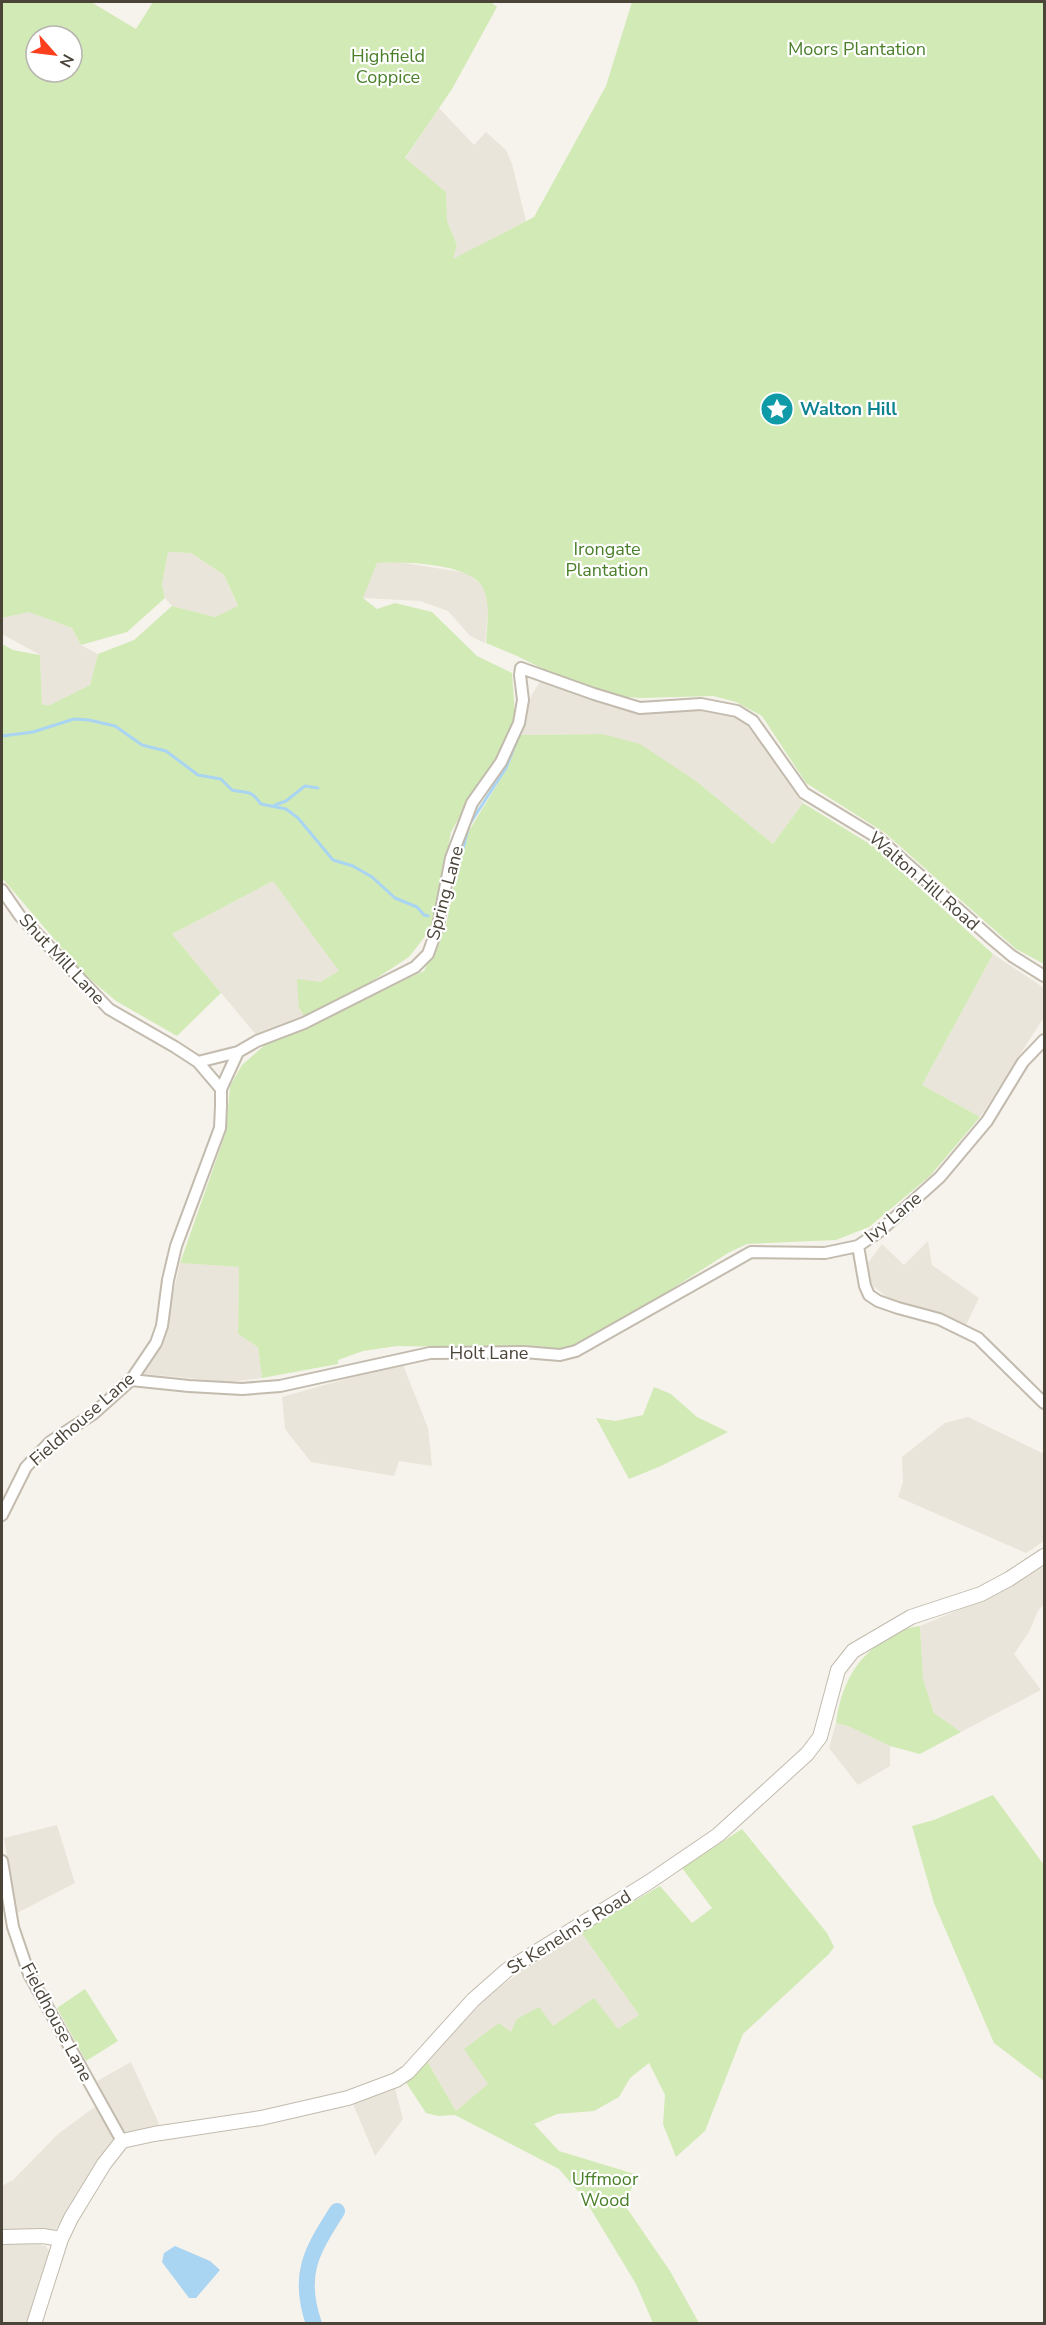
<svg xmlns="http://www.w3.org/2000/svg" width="1046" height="2325" viewBox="0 0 1046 2325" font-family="'Nunito Sans',sans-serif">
<rect width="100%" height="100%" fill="#f6f3ec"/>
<path fill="#eae5da" d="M 439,108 L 474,145 L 486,132 L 506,150 L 512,164 L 526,221 L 452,260 L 457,245 L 447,221 L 446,192 L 405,159 Z
M 168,552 L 191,553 L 224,575 L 238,607 L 215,617 L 172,606 L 165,598 L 162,585 Z
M 399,562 L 467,573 L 482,585 L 489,604 L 485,643 L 470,636 L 448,611 L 420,601 L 362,598 L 377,563 Z
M 29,612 L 72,628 L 81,645 L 98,654 L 90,685 L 50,705 L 42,705 L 40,655 L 2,634 L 2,618 Z
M 540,682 L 637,711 L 702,709 L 737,715 L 751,724 L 803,803 L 773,844 L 696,781 L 602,734 L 520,735 L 532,694 Z
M 273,881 L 340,971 L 320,982 L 299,1008 L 304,1016 L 257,1036 L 172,934 Z
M 993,954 L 1044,988 L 1044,1017 L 980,1117 L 922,1085 Z
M 928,1241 L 932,1265 L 979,1298 L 966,1325 L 945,1315 L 888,1298 L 872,1285 L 868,1263 L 882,1244 L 904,1265 Z
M 180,1263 L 239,1267 L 238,1334 L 258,1347 L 262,1378 L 230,1382 L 144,1374 L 145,1368 L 162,1347 Z
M 403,1365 L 428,1428 L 432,1466 L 399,1461 L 394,1476 L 311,1462 L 285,1429 L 282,1397 L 374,1371 Z
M 968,1417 L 1044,1454 L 1044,1541 L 1026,1553 L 898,1497 L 903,1482 L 902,1457 L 945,1423 Z
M 1041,1566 L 1044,1569 L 1044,1604 L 1038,1611 L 1029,1632 L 1014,1654 L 1041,1690 L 961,1732 L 934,1713 L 923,1679 L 920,1626 L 985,1599 Z
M 836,1723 L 848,1726 L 890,1746 L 890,1766 L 858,1785 L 829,1748 Z
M 57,1825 L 75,1883 L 17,1913 L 4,1838 Z
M 581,1932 L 639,2015 L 618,2029 L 553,2027 L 511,2033 L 489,2084 L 456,2111 L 427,2061 L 487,1996 L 554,1948 Z
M 131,2062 L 160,2126 L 125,2135 L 97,2081 Z
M 395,2088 L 403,2119 L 375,2156 L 353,2104 Z
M 96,2106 L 114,2140 L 55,2230 L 2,2234 L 2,2186 L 13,2180 L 58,2134 Z
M 29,2242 L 46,2246 L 49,2251 L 26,2323 L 2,2324 L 2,2244 Z"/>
<path fill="#d2eab5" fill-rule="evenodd" d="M 2,2 L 91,2 L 136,29 L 153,2 L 491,2 L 497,7 L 452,89 L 405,158 L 446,192 L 447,221 L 457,245 L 453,259 L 534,217 L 606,86 L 632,2 L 1044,2 L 1044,964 L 1016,949 L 885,833 L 806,783 L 762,716 L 736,702 L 713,696 L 640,698 L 594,694 L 517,656 L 486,643 C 487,624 491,606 483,588 C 472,563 401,561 377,563 L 363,598 L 377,609 L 395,603 L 432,612 L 477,656 L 512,673 L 515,716 L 511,731 L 498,756 L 481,780 L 451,832 L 433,926 L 409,957 L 360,989 L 304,1016 L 299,1008 L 297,979 L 320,982 L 339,971 L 273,881 L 172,934 L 221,993 L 177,1036 L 116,1001 L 84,974 L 2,878 L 2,644 L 13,650 L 40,655 L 42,705 L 50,705 L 90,685 L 98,654 L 134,640 L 172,606 L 215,617 L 238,606 L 224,575 L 191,553 L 168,552 L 162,585 L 165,598 L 127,632 L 81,645 L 72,628 L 29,612 L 2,618 ZM 36,36 L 72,36 L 72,72 L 36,72 Z
M 602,734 L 640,744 L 696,781 L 773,844 L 803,803 L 873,846 L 993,954 L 922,1085 L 980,1117 L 930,1176 L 869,1227 L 836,1240 L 747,1244 L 728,1253 L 645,1306 L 570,1347 L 557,1349 L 397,1346 L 363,1351 L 338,1360 L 338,1364 L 262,1378 L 258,1347 L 238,1334 L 239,1267 L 180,1263 L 226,1132 L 230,1086 L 242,1065 L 267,1043 L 424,971 L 446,926 L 462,842 L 508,767 L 520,735 Z
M 654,1387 L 671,1394 L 697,1417 L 728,1432 L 661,1466 L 629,1479 L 596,1418 L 615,1421 L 643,1415 Z
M 920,1626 L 923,1679 L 934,1713 L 961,1732 L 920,1754 L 890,1746 L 848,1726 L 836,1723 C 841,1688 853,1660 885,1640 C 898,1632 904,1628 920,1626 Z
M 993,1795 L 1044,1865 L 1044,2081 L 994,2043 L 934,1903 L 912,1826 L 934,1820 Z
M 742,1829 L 827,1933 L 834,1947 L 829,1954 L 743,2034 L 705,2131 L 676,2157 L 663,2124 L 665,2095 L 649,2063 L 630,2078 L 619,2097 L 594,2111 L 557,2114 L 534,2124 L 559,2151 L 638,2175 L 624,2204 L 670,2271 L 699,2323 L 653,2323 L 636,2284 L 584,2198 L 559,2169 L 455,2115 L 438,2116 L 426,2113 L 405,2081 L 427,2061 L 456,2111 L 488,2084 L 464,2049 L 499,2023 L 511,2032 L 517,2019 L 539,2007 L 553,2026 L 594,1998 L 618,2029 L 639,2015 L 581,1932 L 660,1886 L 692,1923 L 712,1908 L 682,1868 Z
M 85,1989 L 118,2041 L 86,2061 L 57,2008 Z"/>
<path fill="#a9d4f2" d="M 175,2246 L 210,2261 L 220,2270 L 196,2298 L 189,2298 L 162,2262 L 164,2253 Z"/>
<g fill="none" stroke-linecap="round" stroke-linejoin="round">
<path stroke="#a9d4f2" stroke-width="3" d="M 2,736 L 33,732 L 74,719 L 89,720 L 115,726 L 142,745 L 166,751 L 198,775 L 221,779 L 232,790 C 249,794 250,789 261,804 L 286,809 L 298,818 L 333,860 L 353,866 L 372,877 L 395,898 L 417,907 L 424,915 L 428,916
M 275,805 L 286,801 L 305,786 L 318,788
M 458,859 L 463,849 L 469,825 L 506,768 L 519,735"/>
<path stroke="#a9d4f2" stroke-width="16" d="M 314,2324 C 297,2275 311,2252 337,2211"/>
<defs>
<path id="minor" d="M 2,890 L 20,916 L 109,1009 L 175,1047 L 198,1062 L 221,1089 L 221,1106 L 220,1128 L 176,1246 L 168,1280 L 162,1326 L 156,1343 L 131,1380 L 93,1414 L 50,1442 L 26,1467 L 2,1515
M 198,1062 L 238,1052
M 221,1089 L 238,1052 L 257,1041 L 304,1023 L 415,967 L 428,954 L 438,926 L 451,858 L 472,803 L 501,762 L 519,723 L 523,700 L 520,675 L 521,668 L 594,694 L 640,708 L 701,704 L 737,711 L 753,721 L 804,793 L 878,838 L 993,940 L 1012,956 L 1044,976
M 858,1246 L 865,1286 L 869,1295 L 878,1301 L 898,1308 L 939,1319 L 978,1338 L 1044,1403
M 131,1380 L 189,1386 L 242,1389 L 280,1386 L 430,1353 L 524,1352 L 560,1355 L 576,1351 L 751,1252 L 825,1253 L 858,1246 L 880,1231 L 940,1177 L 987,1121 L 1023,1062 L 1044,1040
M 2,1861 L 13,1927 L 29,1974 L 122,2141"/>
<path id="tertiary" d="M 2,2237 L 43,2236 L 61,2239
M 34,2324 L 61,2239 L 71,2218 L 104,2164 L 122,2141 L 154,2134 L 261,2118 L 348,2098 L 396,2080 L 408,2072 L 473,2000 L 507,1970 L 649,1882 L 718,1835 L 807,1754 L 820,1737 L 838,1670 L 853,1651 L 911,1617 L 981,1594 L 1009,1579 L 1044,1556"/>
</defs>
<use href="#minor" stroke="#c2bbae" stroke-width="14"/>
<use href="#tertiary" stroke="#c2bbae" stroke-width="16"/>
<use href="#minor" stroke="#fff" stroke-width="10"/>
<use href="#tertiary" stroke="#fff" stroke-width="14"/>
</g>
<defs>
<symbol id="sight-disc" viewBox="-11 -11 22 22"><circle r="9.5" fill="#0f9aa8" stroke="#fff"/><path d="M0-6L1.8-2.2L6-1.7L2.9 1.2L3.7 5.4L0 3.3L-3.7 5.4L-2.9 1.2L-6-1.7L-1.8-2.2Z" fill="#fff"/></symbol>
</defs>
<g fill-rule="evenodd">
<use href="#sight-disc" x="758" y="390" width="38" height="38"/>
</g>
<g text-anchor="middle" stroke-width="4.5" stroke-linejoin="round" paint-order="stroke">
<g font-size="18" fill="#4a7f2a" stroke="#fff">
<text x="857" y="55">Moors Plantation</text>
<text x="388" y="62">Highfield<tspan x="388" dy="21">Coppice</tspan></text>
<text x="607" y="555">Irongate<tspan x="607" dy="21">Plantation</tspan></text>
<text x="605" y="2185">Uffmoor<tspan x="605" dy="21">Wood</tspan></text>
</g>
<g font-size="18" font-weight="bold" fill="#0d838f" stroke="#fff" text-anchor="start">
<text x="800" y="415">Walton Hill</text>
</g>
<g font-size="18" fill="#4b4439" stroke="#fff">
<text transform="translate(924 881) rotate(41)" y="6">Walton Hill Road</text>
<text transform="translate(445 893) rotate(-75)" y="6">Spring Lane</text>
<text transform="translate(62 959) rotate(47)" y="6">Shut Mill Lane</text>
<text transform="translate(893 1217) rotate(-40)" y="6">Ivy Lane</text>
<text x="489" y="1359">Holt Lane</text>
<text transform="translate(82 1419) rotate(-41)" y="6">Fieldhouse Lane</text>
<text transform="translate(569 1932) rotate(-32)" y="6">St Kenelm's Road</text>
<text transform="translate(57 2022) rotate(62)" y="6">Fieldhouse Lane</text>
</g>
</g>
<rect width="1046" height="2325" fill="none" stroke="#4b4439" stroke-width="6"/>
<g transform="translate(54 54) rotate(118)"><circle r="28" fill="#ffffff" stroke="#b7b4b0" stroke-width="1.5"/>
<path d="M0-4.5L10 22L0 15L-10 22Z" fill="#fc3f1d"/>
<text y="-9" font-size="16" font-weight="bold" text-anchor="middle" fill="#4b4439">N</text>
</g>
</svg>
